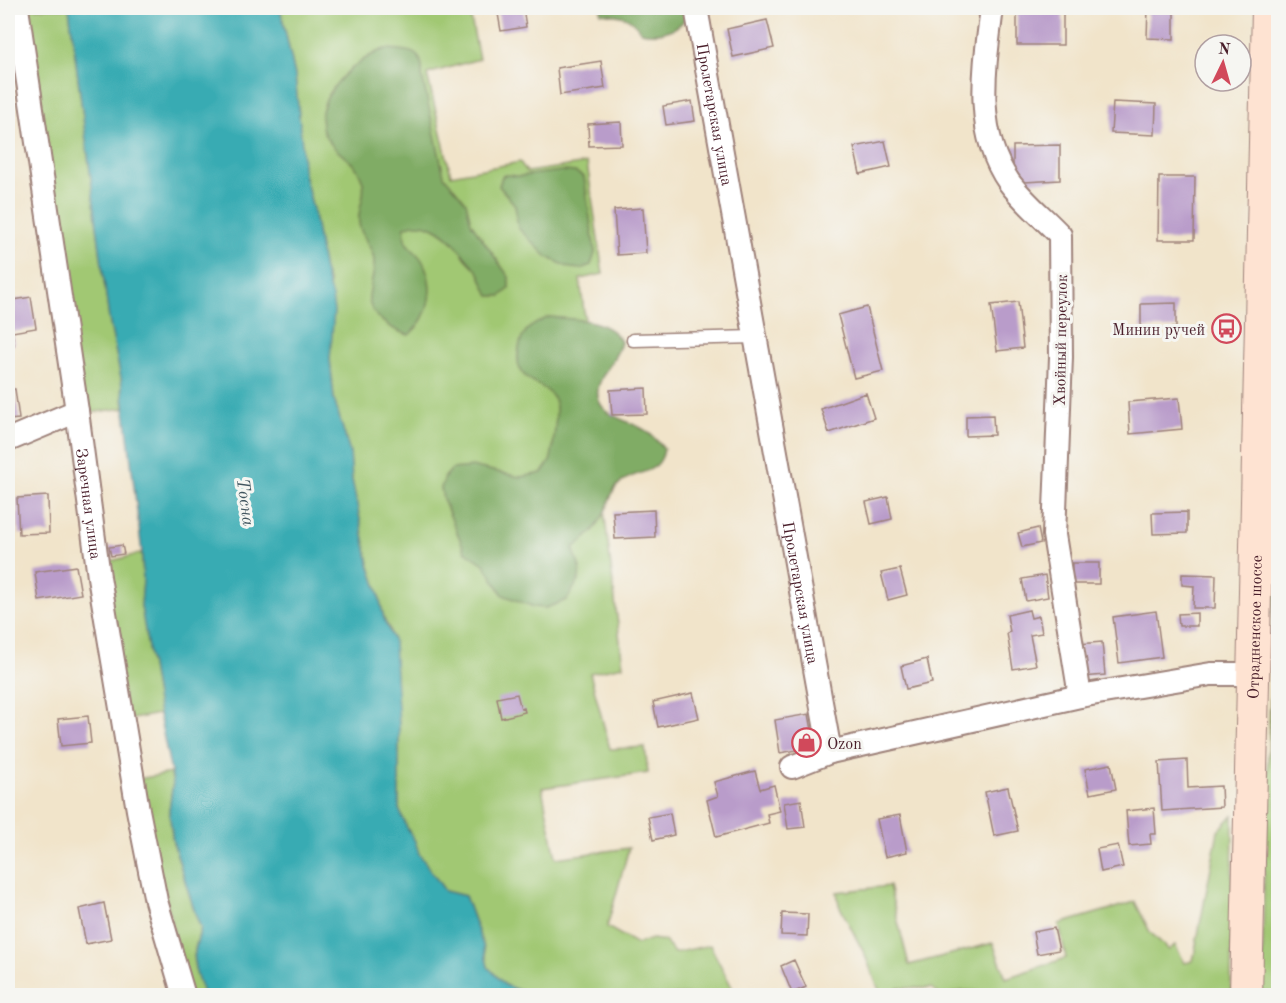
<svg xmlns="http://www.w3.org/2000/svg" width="1286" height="1003" viewBox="0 0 1286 1003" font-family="'Old Standard TT',serif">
<rect width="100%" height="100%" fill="#f6f6f2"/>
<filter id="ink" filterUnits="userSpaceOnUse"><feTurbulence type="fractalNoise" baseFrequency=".0167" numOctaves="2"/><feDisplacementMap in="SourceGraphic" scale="12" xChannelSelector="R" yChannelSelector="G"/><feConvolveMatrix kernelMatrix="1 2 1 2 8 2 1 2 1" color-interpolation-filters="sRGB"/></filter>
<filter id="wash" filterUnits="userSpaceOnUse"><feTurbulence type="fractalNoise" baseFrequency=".008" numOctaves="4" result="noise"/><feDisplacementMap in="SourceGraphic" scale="24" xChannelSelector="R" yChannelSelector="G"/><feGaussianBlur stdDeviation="1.35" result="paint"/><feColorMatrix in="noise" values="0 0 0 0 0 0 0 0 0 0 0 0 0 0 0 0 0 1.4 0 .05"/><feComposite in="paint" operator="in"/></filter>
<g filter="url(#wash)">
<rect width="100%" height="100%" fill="#f1e4ca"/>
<path fill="#a1c873" stroke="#76744f" stroke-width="1.5" d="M 22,8 L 69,8 L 109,319 L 121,378 L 124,408 L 82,414 Z
M 280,8 L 469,8 L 479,59 L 427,74 L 451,175 L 520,162 L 527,172 L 587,163 L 603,274 L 580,279 L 586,328 L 562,352 L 603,502 L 623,666 L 590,673 L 610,749 L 645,747 L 648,773 L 542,788 L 556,858 L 629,848 L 607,927 L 637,944 L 652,939 L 665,941 L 674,953 L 710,945 L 736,995 L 531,996 L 505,985 L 488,967 L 483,945 L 465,896 L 445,891 L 419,854 L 415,841 L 408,830 L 399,809 L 399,726 L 390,630 L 384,619 L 378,591 L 369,564 L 352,480 L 350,453 L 334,399 L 330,359 L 329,283 L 324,271 L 313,209 L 303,170 L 295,75 Z
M 1278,463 L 1278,995 L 1262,995 L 1264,880 Z
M 142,553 L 143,581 L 141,606 L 159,714 L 127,720 L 103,563 Z
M 170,773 L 173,782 L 169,810 L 173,842 L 196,916 L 201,928 C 190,961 192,963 204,995 L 190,995 L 181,963 L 138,779 Z
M 1233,815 L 1231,995 L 993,996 L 989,992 L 962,991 L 942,996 L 931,988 L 897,988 L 893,995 L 881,995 L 864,953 L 839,905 L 837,892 L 889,886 L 909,965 L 993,943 L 1006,978 L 1066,958 L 1059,924 L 1135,902 L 1150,932 L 1169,950 L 1175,945 L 1185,963 L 1193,961 L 1218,831 Z"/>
<path fill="#80ac65" stroke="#656648" stroke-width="1.5" d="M 601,8 L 688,8 C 687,30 659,36 641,32 C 631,15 619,15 601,13 Z
M 385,49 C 407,50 425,49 422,76 L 444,176 L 466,202 L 471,223 L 509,277 L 509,289 L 501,296 L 490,296 C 484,288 484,284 480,275 C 477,268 469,263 465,257 C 453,239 428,215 405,227 C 401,248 415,247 423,262 C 436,287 430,317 409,335 C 394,331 368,316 369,297 C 370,285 375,273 374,261 C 374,248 360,236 359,223 C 357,209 366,197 363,183 C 357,158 337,157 326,137 C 306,101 355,59 385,49 Z
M 564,171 L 575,172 L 584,177 L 595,253 L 591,265 L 581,269 L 570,268 L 547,257 L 518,228 L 515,205 L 499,186 L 502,176 C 509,173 514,177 521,176 C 535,175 549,172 564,171 Z
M 549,317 C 573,319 609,318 621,342 C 617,360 601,371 598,389 C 594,415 626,419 643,429 C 652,434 658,442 664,449 C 660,478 633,468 616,487 C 612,492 610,499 608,505 C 598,527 593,534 573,548 L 580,568 L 579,579 L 567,600 L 546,608 L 534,607 L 503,595 L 484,564 L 465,551 L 443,499 L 441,488 L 445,477 L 452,469 L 475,467 L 520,477 L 542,473 C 544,469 548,465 550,461 C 553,453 558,409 555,401 C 546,379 511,386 519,348 C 523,328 531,326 549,317 Z"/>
<path fill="#39abb3" stroke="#42656f" stroke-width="1.5" d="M 69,8 L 280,8 L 295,75 L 302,145 L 303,170 L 313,209 L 324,271 L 332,297 L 334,311 L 330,359 L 334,399 L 350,453 L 352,480 L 369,564 L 378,591 L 384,619 L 394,642 L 399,725 L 399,809 L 408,830 L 415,841 L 419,854 L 445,891 L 465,896 L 483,945 L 488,967 L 505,985 L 531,995 L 204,995 C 192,963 191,961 201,928 L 196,916 L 173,842 L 169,810 L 173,782 L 159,714 L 141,606 L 143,581 L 142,553 L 121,378 L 109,319 Z"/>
<g id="blocks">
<path fill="#b99cca" d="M 497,8 L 523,8 L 526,27 L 501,31 Z
M 1017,8 L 1063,8 L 1063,45 L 1017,45 Z
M 1148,8 L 1174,8 L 1174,39 L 1147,38 Z
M 767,20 L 774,48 L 733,57 L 727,29 Z
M 601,61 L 605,88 L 560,95 L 557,68 Z
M 692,101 L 695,121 L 666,125 L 663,106 Z
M 1113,102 L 1156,104 L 1155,135 L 1111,133 Z
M 621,122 L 622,145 L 589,146 L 588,124 Z
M 885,141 L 891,167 L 860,174 L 854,147 Z
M 1060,145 L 1060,180 L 1024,182 L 1013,177 L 1013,146 Z
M 1159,177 L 1195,177 L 1194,240 L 1158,240 Z
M 643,208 L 646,253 L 617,255 L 614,210 Z
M 31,297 L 36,328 L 12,332 L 14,345 L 8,346 L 8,301 Z
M 1018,302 L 1023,348 L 997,351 L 991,305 Z
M 1176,303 L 1176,328 L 1141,328 L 1141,304 Z
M 867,307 L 883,371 L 854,378 L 838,315 Z
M 646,388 L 647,414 L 612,415 L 610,390 Z
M 8,389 L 15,389 L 19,419 L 8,420 Z
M 866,393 L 874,418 L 829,433 L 821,409 Z
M 1179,398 L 1182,429 L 1130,434 L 1128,402 Z
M 993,415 L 994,435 L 966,436 L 966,416 Z
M 48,496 L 49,533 L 19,534 L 17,498 Z
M 888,497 L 892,519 L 871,524 L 866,502 Z
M 654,510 L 655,537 L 615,539 L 613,512 Z
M 1187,512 L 1187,533 L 1153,534 L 1152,513 Z
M 1038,528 L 1041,543 L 1022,547 L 1018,533 Z
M 122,545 L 124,554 L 111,556 L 109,547 Z
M 1072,563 L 1099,563 L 1099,584 L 1071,584 Z
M 76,566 L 81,594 L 39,601 L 35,572 Z
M 900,569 L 907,595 L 888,600 L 881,573 Z
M 1182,574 L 1216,575 L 1215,608 L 1193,608 L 1194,586 L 1182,585 Z
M 1045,575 L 1048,597 L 1026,601 L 1022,579 Z
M 1029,610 L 1031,618 L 1039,616 L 1042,633 L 1030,635 L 1036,665 L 1013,669 L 1007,633 L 1010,632 L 1007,615 Z
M 1156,611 L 1162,657 L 1119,663 L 1113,617 Z
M 1197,613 L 1197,626 L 1179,626 L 1178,614 Z
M 1102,642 L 1105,675 L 1083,677 L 1079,644 Z
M 927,659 L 932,683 L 906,689 L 901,666 Z
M 693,693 L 699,718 L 658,727 L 653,702 Z
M 517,694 L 521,709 L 524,708 L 525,712 L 501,718 L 497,698 Z
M 809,714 L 815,747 L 780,753 L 775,720 Z
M 88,716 L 91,743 L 61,746 L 58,719 Z
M 1187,760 L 1188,788 L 1221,786 L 1222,807 L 1162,811 L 1159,762 Z
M 1111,764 L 1116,789 L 1090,794 L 1085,769 Z
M 755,771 L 760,789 L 774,785 L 780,811 L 767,814 L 769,823 L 716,837 L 707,800 L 718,796 L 714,782 Z
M 1008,787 L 1018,831 L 994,836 L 985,792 Z
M 801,800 L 805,827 L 788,829 L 784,803 Z
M 1154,808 L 1156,834 L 1150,834 L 1151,844 L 1129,846 L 1126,811 Z
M 670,813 L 674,835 L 653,840 L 648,817 Z
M 900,815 L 907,852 L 885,857 L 877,819 Z
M 1118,845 L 1123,867 L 1101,872 L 1097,849 Z
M 104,903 L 111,939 L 86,944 L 79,909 Z
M 782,913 L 808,914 L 807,936 L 781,935 Z
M 1054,928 L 1059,950 L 1037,954 L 1033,932 Z
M 794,960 L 806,987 L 792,993 L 781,966 Z"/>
</g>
</g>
<g filter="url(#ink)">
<use href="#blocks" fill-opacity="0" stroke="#9e827a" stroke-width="1.5"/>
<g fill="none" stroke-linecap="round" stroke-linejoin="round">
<defs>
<path id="service" d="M 633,340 L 756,337"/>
<g id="minor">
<path id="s1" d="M 17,8 L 77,411 L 99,577 L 138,810 L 156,901 L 184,996"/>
<path id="s2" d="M 696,8 L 830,752"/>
<path d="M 992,8 C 985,65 973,131 1009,182 C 1023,201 1044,218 1060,235 L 1061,357 L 1054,535 L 1080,696"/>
<path d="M 8,440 L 77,411"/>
<path d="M 792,767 L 830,752 L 1080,696 L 1211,674 L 1254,674"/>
</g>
<g id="secondary">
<path id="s3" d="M 1246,996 L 1268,8"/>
</g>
</defs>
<use href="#service" stroke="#9e827a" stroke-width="15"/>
<use href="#minor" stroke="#9e827a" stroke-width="26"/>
<use href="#secondary" stroke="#9e827a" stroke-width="34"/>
<use href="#service" stroke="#fff" stroke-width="12"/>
<use href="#minor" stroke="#fff" stroke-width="22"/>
<use href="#secondary" stroke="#fee3d2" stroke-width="32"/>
</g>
</g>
<defs>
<symbol id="bus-ring" viewBox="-11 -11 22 22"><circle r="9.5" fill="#f6f6f2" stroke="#d1495b" stroke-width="1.5"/><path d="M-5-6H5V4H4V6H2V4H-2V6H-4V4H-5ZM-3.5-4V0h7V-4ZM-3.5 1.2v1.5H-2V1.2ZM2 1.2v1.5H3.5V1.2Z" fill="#d1495b"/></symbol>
<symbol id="shop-ring" viewBox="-11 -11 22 22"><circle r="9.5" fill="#f6f6f2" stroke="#d1495b" stroke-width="1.5"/><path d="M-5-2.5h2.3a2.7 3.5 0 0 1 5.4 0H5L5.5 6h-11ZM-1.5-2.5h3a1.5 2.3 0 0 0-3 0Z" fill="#d1495b"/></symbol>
</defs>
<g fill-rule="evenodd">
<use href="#bus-ring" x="1210" y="312" width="33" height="33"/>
<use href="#shop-ring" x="790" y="726" width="33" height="33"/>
</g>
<g text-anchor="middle" stroke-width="6" stroke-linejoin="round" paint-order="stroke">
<g font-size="16" fill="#4a1f2b" stroke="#f6f6f2">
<text dy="6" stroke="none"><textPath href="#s2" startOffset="108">Пролетарская улица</textPath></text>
<text transform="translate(1060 340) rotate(-89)" y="6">Хвойный переулок</text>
<text dy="6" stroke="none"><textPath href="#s1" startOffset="501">Заречная улица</textPath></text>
<text dy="6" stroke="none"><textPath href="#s2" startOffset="594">Пролетарская улица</textPath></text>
<text dy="6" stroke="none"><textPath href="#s3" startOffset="369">Отрадненское шоссе</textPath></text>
</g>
<g font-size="16" fill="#4a1f2b" stroke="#f6f6f2" text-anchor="end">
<text x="1205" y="335">Минин ручей</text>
<text x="827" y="749" text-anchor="start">Ozon</text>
</g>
<g font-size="18" font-style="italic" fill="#435761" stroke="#f6f6f2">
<text transform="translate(246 502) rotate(82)" y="6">Тосна</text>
</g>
</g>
<rect width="1286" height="1003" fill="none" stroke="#f6f6f2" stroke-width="30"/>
<g transform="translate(1223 63) rotate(5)"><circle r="28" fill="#f6f6f2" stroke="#b1a0a2" stroke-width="1.5"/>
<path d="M0-4.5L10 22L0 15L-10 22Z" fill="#d1495b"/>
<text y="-9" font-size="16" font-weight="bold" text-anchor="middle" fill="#4a1f2b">N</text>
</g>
</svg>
